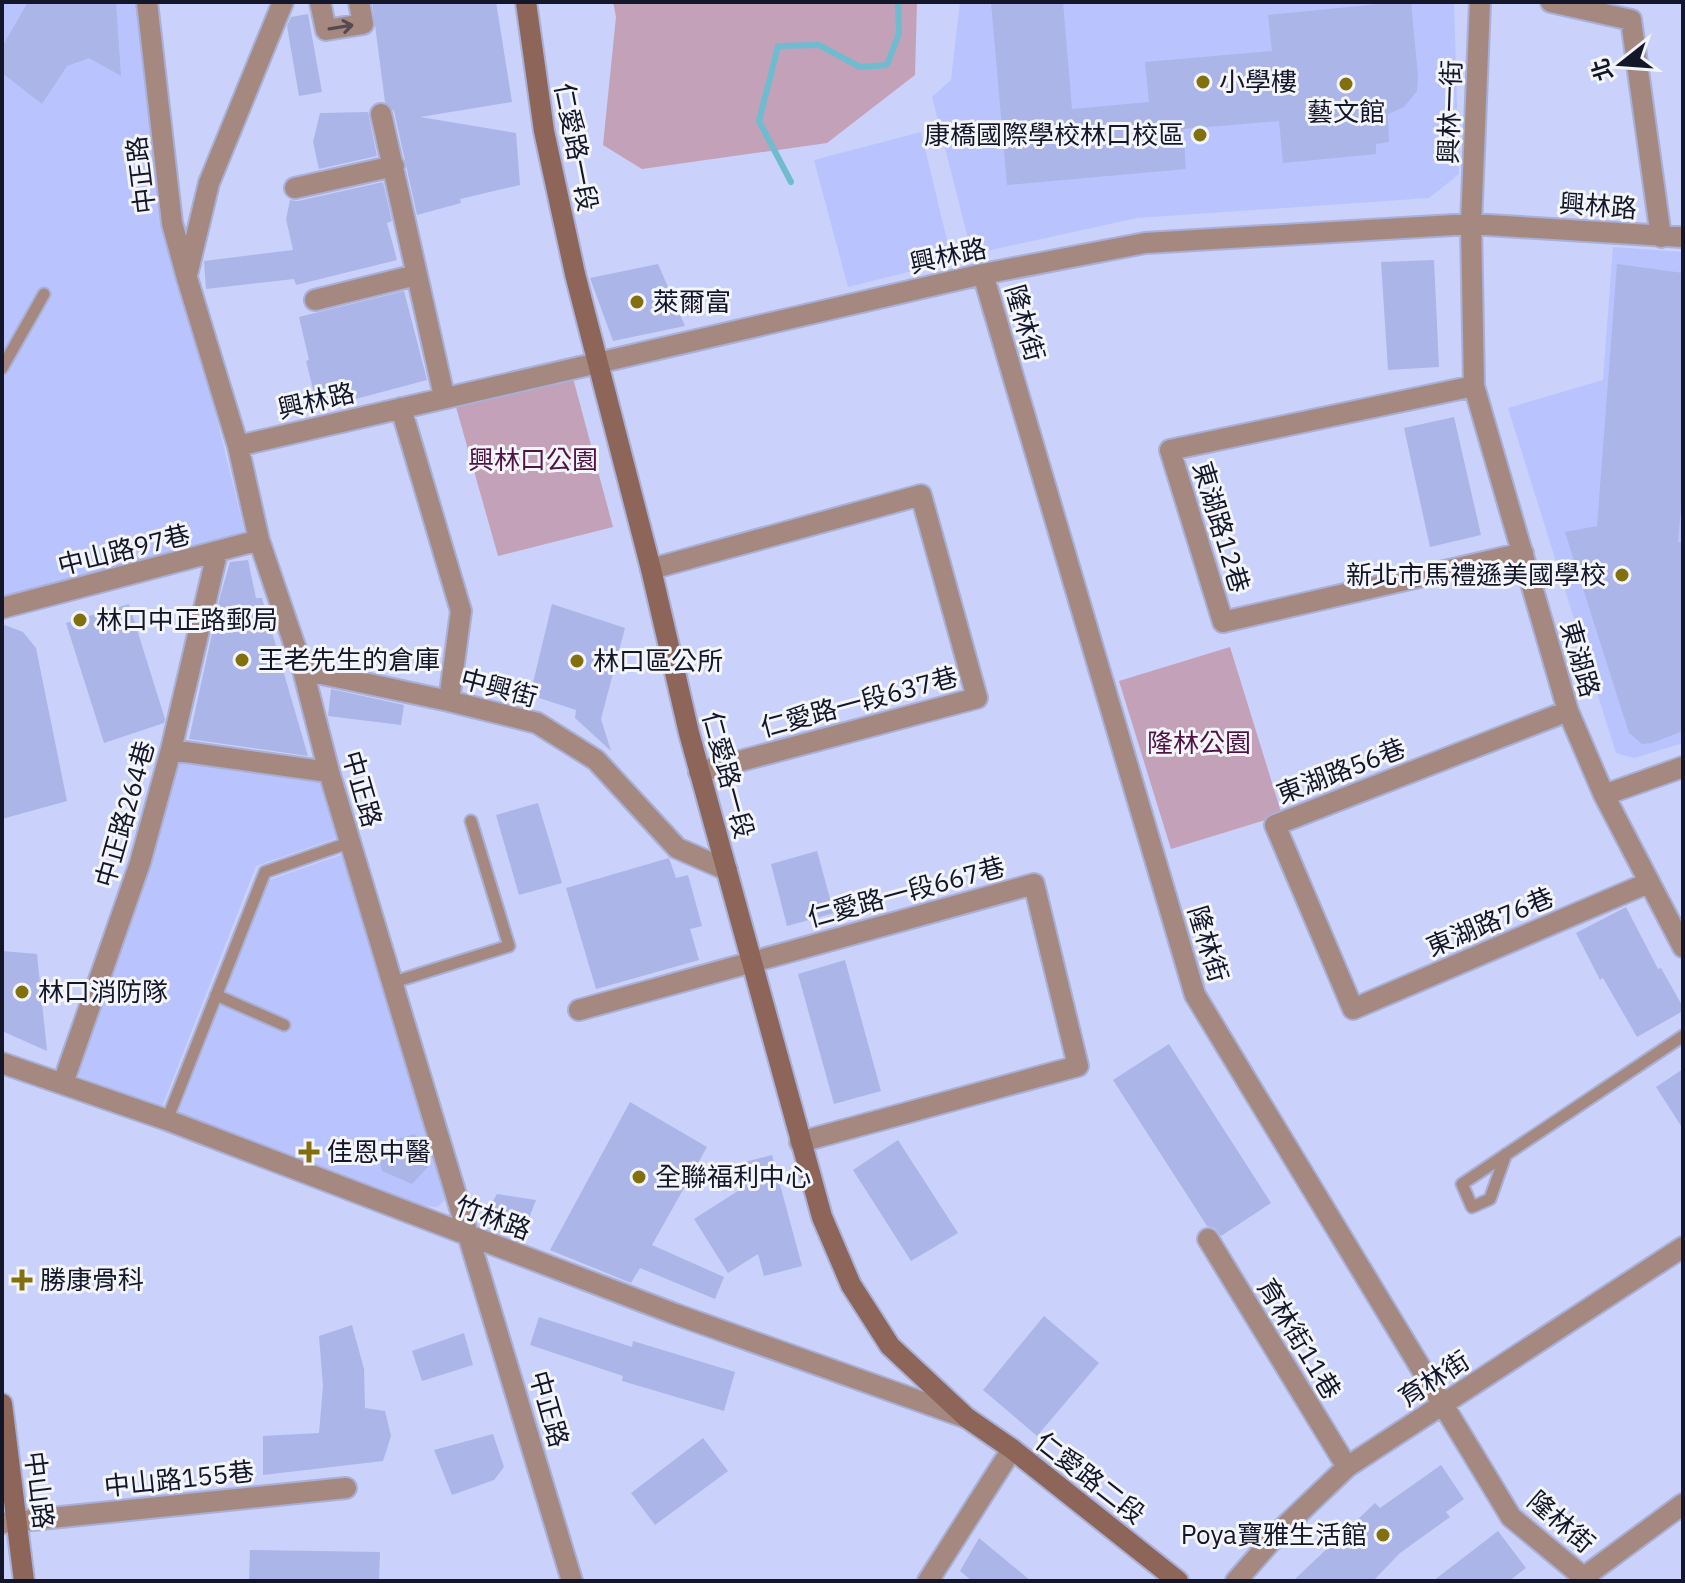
<svg xmlns="http://www.w3.org/2000/svg" width="1685" height="1583" viewBox="0 0 1685 1583" font-family="'IBM Plex Sans','Noto Sans TC',sans-serif">
<rect width="100%" height="100%" fill="#cad1fb"/>
<path fill="#b9c3fe" d="M 2,2 L 142,2 L 164,205 L 245,533 L 2,596 Z
M 960,2 L 1454,2 L 1459,174 L 1429,198 L 1137,218 L 972,254 L 932,97 L 951,80 Z
M 921,132 L 952,261 L 848,287 L 814,160 Z
M 1613,247 L 1683,252 L 1683,743 L 1634,758 L 1616,753 L 1508,408 L 1603,380 Z
M 178,761 L 323,781 L 337,838 L 256,866 L 162,1107 L 78,1076 Z
M 344,854 L 445,1192 L 444,1201 L 437,1207 L 423,1206 L 178,1113 L 269,880 Z"/>
<path fill="#c3a2b9" d="M 613,2 L 917,2 L 915,75 L 827,143 L 642,169 L 603,145 L 616,17 Z
M 573,378 L 613,527 L 498,556 L 456,407 Z
M 1230,647 L 1282,815 L 1171,849 L 1119,681 Z"/>
<g fill="none" stroke-linecap="round" stroke-linejoin="round">
<path stroke="#6fbbd0" stroke-width="6" d="M 791,182 L 759,121 L 778,46 L 819,45 L 860,67 L 887,65 L 899,33 L 898,2"/>
</g>
<path fill="#acb5e8" d="M 28,2 L 116,2 L 121,76 L 89,58 L 67,66 L 42,104 L 2,73 L 2,47 Z
M 372,2 L 496,2 L 512,102 L 420,117 L 516,133 L 520,185 L 460,199 L 461,203 L 417,215 L 394,111 L 385,102 Z
M 991,2 L 1063,2 L 1072,109 L 1149,102 L 1145,62 L 1272,51 L 1268,15 L 1400,2 L 1411,2 L 1418,76 L 1417,91 L 1404,107 L 1388,114 L 1389,142 L 1376,144 L 1376,154 L 1283,163 L 1279,121 L 1183,129 L 1186,169 L 1007,185 Z
M 308,14 L 322,92 L 299,96 L 287,26 L 291,17 Z
M 368,112 L 377,156 L 319,169 L 313,142 L 320,113 Z
M 383,182 L 392,221 L 387,223 L 397,260 L 296,285 L 294,279 L 206,289 L 204,261 L 293,250 L 286,219 L 290,200 L 298,201 Z
M 1434,260 L 1439,367 L 1388,370 L 1381,262 Z
M 658,264 L 685,326 L 613,341 L 590,278 Z
M 1617,264 L 1683,273 L 1683,484 L 1678,542 L 1683,542 L 1683,731 L 1652,743 L 1642,744 L 1629,733 L 1565,532 L 1597,526 Z
M 404,291 L 427,380 L 318,409 L 306,361 L 309,360 L 299,317 Z
M 1454,417 L 1481,535 L 1430,547 L 1404,428 Z
M 248,560 L 256,598 L 262,598 L 308,756 L 189,739 L 220,597 L 230,562 Z
M 129,604 L 165,719 L 164,723 L 104,743 L 66,623 Z
M 552,604 L 625,628 L 601,719 L 611,751 L 575,718 L 576,710 L 530,695 Z
M 2,624 L 23,632 L 36,648 L 67,801 L 2,819 Z
M 331,689 L 404,705 L 401,725 L 328,716 Z
M 538,803 L 562,883 L 519,895 L 496,815 Z
M 817,851 L 834,913 L 787,926 L 771,864 Z
M 669,858 L 676,878 L 688,875 L 702,926 L 690,929 L 699,960 L 596,989 L 566,888 Z
M 1626,907 L 1658,969 L 1661,968 L 1683,1007 L 1683,1011 L 1637,1037 L 1603,978 L 1600,980 L 1576,933 Z
M 2,951 L 37,954 L 47,1051 L 2,1031 Z
M 845,960 L 881,1091 L 834,1104 L 798,974 Z
M 1169,1044 L 1271,1203 L 1221,1236 L 1215,1228 L 1207,1226 L 1113,1080 Z
M 1683,1069 L 1683,1129 L 1656,1087 Z
M 630,1102 L 707,1147 L 652,1245 L 724,1277 L 715,1299 L 640,1268 L 631,1283 L 550,1250 Z
M 415,1134 L 428,1167 L 412,1184 L 382,1171 L 376,1146 Z
M 898,1140 L 958,1233 L 911,1261 L 853,1170 Z
M 772,1155 L 802,1266 L 764,1276 L 758,1254 L 728,1273 L 694,1219 L 741,1189 L 734,1165 Z
M 497,1194 L 536,1200 L 522,1236 L 505,1235 L 479,1225 Z
M 1044,1316 L 1099,1363 L 1037,1436 L 983,1390 Z
M 539,1317 L 632,1347 L 633,1341 L 735,1372 L 724,1411 L 622,1381 L 623,1376 L 530,1345 Z
M 352,1325 L 364,1369 L 365,1408 L 385,1411 L 391,1436 L 383,1461 L 263,1475 L 263,1436 L 319,1433 L 323,1386 L 319,1336 Z
M 464,1333 L 473,1365 L 422,1381 L 412,1351 Z
M 493,1434 L 504,1467 L 494,1480 L 452,1495 L 434,1450 Z
M 703,1438 L 728,1471 L 655,1525 L 631,1493 Z
M 1441,1465 L 1464,1499 L 1446,1512 L 1450,1517 L 1400,1553 L 1373,1581 L 1293,1581 L 1375,1503 L 1380,1508 Z
M 1498,1531 L 1526,1568 L 1509,1581 L 1433,1581 Z
M 979,1538 L 1031,1581 L 972,1581 L 960,1571 Z
M 250,1550 L 380,1552 L 379,1581 L 249,1581 Z"/>
<g fill="none" stroke-linecap="round" stroke-linejoin="round">
<defs>
<path id="lane" d="M 2,368 L 44,294
M 394,982 L 509,946 L 471,821
M 216,995 L 284,1025
M 167,1120 L 265,872 L 351,842
M 1506,1154 L 1490,1199 L 1472,1207 L 1462,1184 L 1683,1036"/>
<path id="street" d="M 147,2 L 172,223 L 187,278 L 238,446 L 259,540 L 303,670 L 329,772 L 572,1581
M 320,2 L 326,30 L 363,24 L 359,2
M 1480,2 L 1471,224 L 1474,386 L 1568,711 L 1604,795 L 1683,947
M 1551,2 L 1631,20 L 1661,237
M 381,114 L 444,396
M 295,188 L 394,166
M 983,274 L 1195,995 L 1511,1517 L 1588,1581
M 187,275 L 209,183 L 283,2
M 315,300 L 416,275
M 1474,386 L 1170,450 L 1223,622 L 1523,553
M 401,408 L 461,611 L 449,701
M 238,446 L 983,274 L 1145,243 L 1471,224 L 1683,237
M 651,569 L 921,495 L 977,698 L 699,772
M 2,608 L 259,540
M 303,670 L 449,701 L 537,723 L 596,760 L 677,848 L 727,870
M 1568,711 L 1275,825 L 1353,1009 L 1648,883
M 171,750 L 329,772
M 1604,795 L 1683,767
M 579,1010 L 1034,884 L 1078,1066 L 800,1142
M 2,1063 L 167,1120 L 675,1314 L 967,1418
M 63,1083 L 140,863 L 171,750 L 217,553
M 1208,1239 L 1347,1467
M 2,1523 L 346,1488
M 1584,1577 L 1683,1504
M 928,1581 L 1012,1449
M 1236,1581 L 1280,1531 L 1347,1467 L 1683,1247"/>
<path id="secondary" d="M 526,2 L 544,131 L 575,274 L 651,569 L 689,733 L 822,1217 L 851,1285 L 890,1346 L 967,1418 L 1012,1449 L 1178,1581
M 2,1404 L 24,1581"/>
</defs>
<use href="#lane" stroke="#a9afd5" stroke-width="15"/>
<use href="#street" stroke="#a9afd5" stroke-width="24"/>
<use href="#secondary" stroke="#a9afd5" stroke-width="24"/>
<use href="#lane" stroke="#a58981" stroke-width="11"/>
<use href="#street" stroke="#a58981" stroke-width="20"/>
<use href="#secondary" stroke="#8d6559" stroke-width="20"/>
</g>
<defs><path id="oneway-shaft" d="M-6 0H5M1.5-3L5.5 0L1.5 3" fill="none" stroke-width="1.6" stroke-linecap="round" stroke-linejoin="round" transform="scale(2)"/></defs>
<use stroke="#554a51" href="#oneway-shaft" transform="translate(341 27) rotate(-9)"/>
<g fill="#82700f" stroke="#f3f5fa" stroke-width="3">
<circle cx="1203" cy="82" r="8"/>
<circle cx="1346" cy="84" r="8"/>
<circle cx="1200" cy="135" r="8"/>
<circle cx="637" cy="302" r="8"/>
<circle cx="1622" cy="575" r="8"/>
<circle cx="80" cy="620" r="8"/>
<circle cx="242" cy="660" r="8"/>
<circle cx="577" cy="661" r="8"/>
<circle cx="22" cy="992" r="8"/>
<path d="M305 1140h8v8h8v8h-8v8h-8v-8h-8v-8h8z"/>
<circle cx="639" cy="1177" r="8"/>
<path d="M18 1268h8v8h8v8h-8v8h-8v-8h-8v-8h8z"/>
<circle cx="1383" cy="1535" r="8"/>
</g>
<g text-anchor="middle" stroke-width="6" stroke-linejoin="round" paint-order="stroke">
<g font-size="26" fill="#141629" stroke="#f3f5fa" text-anchor="start">
<text x="1219" y="91">小學樓</text>
<text x="1346" y="121" text-anchor="middle">藝文館</text>
<text x="1184" y="144" text-anchor="end">康橋國際學校林口校區</text>
<text x="653" y="311">萊爾富</text>
<text x="1606" y="584" text-anchor="end">新北市馬禮遜美國學校</text>
<text x="96" y="629">林口中正路郵局</text>
<text x="258" y="669">王老先生的倉庫</text>
<text x="593" y="670">林口區公所</text>
<text x="38" y="1001">林口消防隊</text>
<text x="327" y="1161">佳恩中醫</text>
<text x="655" y="1186">全聯福利中心</text>
<text x="40" y="1289">勝康骨科</text>
<text x="1367" y="1544" text-anchor="end">Poya寶雅生活館</text>
</g>
<g font-size="26" fill="#141629" stroke="#f3f5fa">
<text transform="translate(1450 112) rotate(-88)" y="9">興林一街</text>
<text transform="translate(576 147) rotate(79)" y="9">仁愛路一段</text>
<text transform="translate(141 175) rotate(-97)" y="9">中正路</text>
<text transform="translate(1598 206) rotate(4)" y="9">興林路</text>
<text transform="translate(948 256) rotate(-12)" y="9">興林路</text>
<text transform="translate(1025 323) rotate(74)" y="9">隆林街</text>
<text transform="translate(316 401) rotate(-13)" y="9">興林路</text>
<text transform="translate(1221 527) rotate(73)" y="9">東湖路12巷</text>
<text transform="translate(124 550) rotate(-14)" y="9">中山路97巷</text>
<text transform="translate(1580 659) rotate(74)" y="9">東湖路</text>
<text transform="translate(499 688) rotate(15)" y="9">中興街</text>
<text transform="translate(859 702) rotate(-15)" y="9">仁愛路一段637巷</text>
<text transform="translate(1341 771) rotate(-21)" y="9">東湖路56巷</text>
<text transform="translate(728 775) rotate(75)" y="9">仁愛路一段</text>
<text transform="translate(362 789) rotate(74)" y="9">中正路</text>
<text transform="translate(125 814) rotate(-74)" y="9">中正路264巷</text>
<text transform="translate(906 892) rotate(-15)" y="9">仁愛路一段667巷</text>
<text transform="translate(1490 922) rotate(-23)" y="9">東湖路76巷</text>
<text transform="translate(1208 944) rotate(73)" y="9">隆林街</text>
<text transform="translate(493 1218) rotate(20)" y="9">竹林路</text>
<text transform="translate(1299 1339) rotate(59)" y="9">育林街11巷</text>
<text transform="translate(1434 1379) rotate(-33)" y="9">育林街</text>
<text transform="translate(549 1409) rotate(74)" y="9">中正路</text>
<text transform="translate(1090 1478) rotate(38)" y="9">仁愛路二段</text>
<text transform="translate(179 1479) rotate(-6)" y="9">中山路155巷</text>
<text transform="translate(39 1490) rotate(83)" y="9">中山路</text>
<text transform="translate(1561 1522) rotate(41)" y="9">隆林街</text>
</g>
<g font-size="26" fill="#511244" stroke="#f3f5fa">
<text x="533" y="469">興林口公園</text>
<text x="1199" y="752">隆林公園</text>
</g>
</g>
<rect width="1685" height="1583" fill="none" stroke="#141629" stroke-width="8"/>
<g transform="translate(1621 64) rotate(253)" stroke="#f3f5fa" stroke-width="6" paint-order="stroke">
<path d="M0-6L14 30L0 20L-14 30Z" fill="#141629"/>
<text y="-12" font-size="22" font-weight="bold" text-anchor="middle" fill="#141629">北</text>
</g>
</svg>
